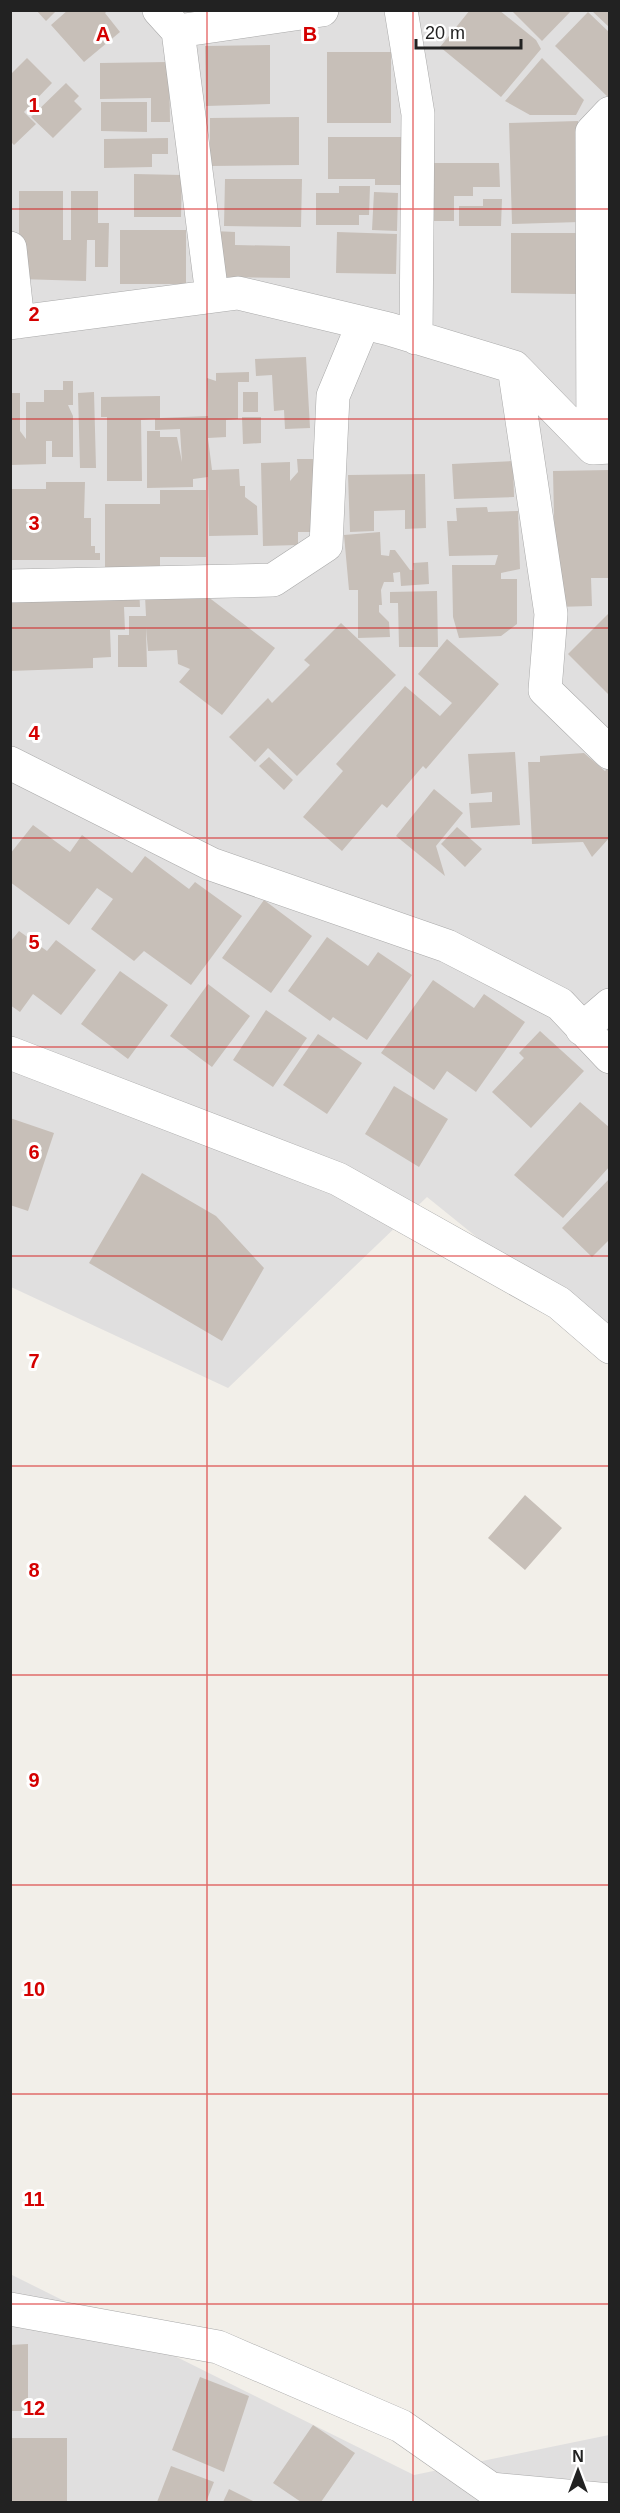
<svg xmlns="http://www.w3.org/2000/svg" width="620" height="2513" viewBox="0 0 620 2513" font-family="Helvetica,sans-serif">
<rect width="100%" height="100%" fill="#f2efe9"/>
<path fill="#e0dfdf" d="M 11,11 L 609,11 L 609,1344 L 427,1197 L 228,1388 L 11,1287 Z
M 10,2274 L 414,2475 L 609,2435 L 609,2502 L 11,2502 Z"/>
<path fill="#c7bfb8" d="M 36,10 L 57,10 L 46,21 Z
M 68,10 L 108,10 L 105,13 L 120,32 L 84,62 L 51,25 Z
M 470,10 L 499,10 L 536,40 L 541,49 L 501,97 L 440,47 Z
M 511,10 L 572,10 L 542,41 Z
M 591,10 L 610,10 L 610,28 Z
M 588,12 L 610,33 L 610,99 L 555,46 Z
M 270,45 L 270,104 L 206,106 L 205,46 Z
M 327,52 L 391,52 L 391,123 L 327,123 Z
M 27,58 L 52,83 L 24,112 L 36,124 L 14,145 L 10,141 L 10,75 Z
M 542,58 L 584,100 L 576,115 L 530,115 L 505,101 Z
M 169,62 L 170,122 L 151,122 L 151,98 L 100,99 L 100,63 Z
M 66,83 L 79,96 L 74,101 L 82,109 L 53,138 L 31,117 Z
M 101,102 L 147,102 L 147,132 L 101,131 Z
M 299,117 L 299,165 L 210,166 L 210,118 Z
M 578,121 L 580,222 L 512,224 L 509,123 Z
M 328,137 L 403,137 L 402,185 L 375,185 L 375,179 L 328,179 Z
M 168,138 L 168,154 L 152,154 L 152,167 L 104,168 L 104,139 Z
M 420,163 L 499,163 L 500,187 L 473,187 L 473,196 L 454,196 L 454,221 L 421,221 Z
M 134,174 L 182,175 L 181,217 L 134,217 Z
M 225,179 L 302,179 L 301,227 L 224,226 Z
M 339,186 L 370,186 L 369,215 L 359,215 L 359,225 L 316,225 L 316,193 L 339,193 Z
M 19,191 L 63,191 L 63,240 L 71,240 L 71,191 L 98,191 L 98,223 L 109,223 L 108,267 L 95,267 L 95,240 L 87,240 L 86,281 L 19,279 Z
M 374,192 L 398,193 L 397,231 L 372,230 Z
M 483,199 L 502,199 L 501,226 L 459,226 L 459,206 L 483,206 Z
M 120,230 L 186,230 L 186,284 L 120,284 Z
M 214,231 L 235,232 L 235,245 L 290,246 L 290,278 L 214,277 Z
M 337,232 L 397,234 L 396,274 L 336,273 Z
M 511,233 L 576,233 L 576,294 L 511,293 Z
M 306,357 L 310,428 L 285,429 L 284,410 L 274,411 L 272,375 L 256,376 L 255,359 Z
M 249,372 L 249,382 L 238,382 L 238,419 L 226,420 L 226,437 L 208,438 L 212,470 L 239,469 L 240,486 L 245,486 L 245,497 L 257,506 L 258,535 L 209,536 L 208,477 L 193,479 L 193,487 L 147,488 L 147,431 L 160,431 L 160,437 L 177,437 L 182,462 L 180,429 L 155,430 L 155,419 L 141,420 L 142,481 L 107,481 L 107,417 L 101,417 L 101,397 L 160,396 L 160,418 L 208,416 L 207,378 L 216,381 L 216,373 Z
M 63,381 L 73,381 L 73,405 L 68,405 L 73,416 L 73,457 L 52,457 L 52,441 L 46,441 L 46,464 L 10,465 L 10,393 L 20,393 L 20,431 L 26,439 L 26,402 L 44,402 L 44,390 L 63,390 Z
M 94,392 L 96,468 L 80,468 L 78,393 Z
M 243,392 L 258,392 L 258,412 L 243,412 Z
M 242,417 L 261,417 L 261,443 L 243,444 Z
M 297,459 L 313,459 L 315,532 L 298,532 L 298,545 L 263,546 L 261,463 L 290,462 L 290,481 L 298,472 Z
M 513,461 L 514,497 L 454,499 L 452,464 Z
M 610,470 L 610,578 L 591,578 L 592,606 L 556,607 L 553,471 Z
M 425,474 L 426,528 L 405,529 L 405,510 L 374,511 L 374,531 L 350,532 L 348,475 Z
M 46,482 L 85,482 L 84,518 L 91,518 L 91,546 L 95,546 L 95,553 L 100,553 L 100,560 L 10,560 L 10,489 L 46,489 Z
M 160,490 L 206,490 L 206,557 L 160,557 L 160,576 L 105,576 L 105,504 L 160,504 Z
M 487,507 L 488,512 L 518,511 L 520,569 L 501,573 L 501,579 L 517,579 L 517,624 L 501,636 L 459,638 L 453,617 L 452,565 L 495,565 L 498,555 L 449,556 L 447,521 L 457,521 L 456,508 Z
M 380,532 L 381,555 L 389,556 L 390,550 L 395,550 L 410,570 L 414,570 L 413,563 L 428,562 L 429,584 L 401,586 L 400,572 L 393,573 L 394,582 L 384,582 L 381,590 L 382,605 L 379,605 L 379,612 L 389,622 L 390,637 L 358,638 L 358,590 L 349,590 L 344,535 Z
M 139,587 L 140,607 L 124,607 L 125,630 L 110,630 L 111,657 L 93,658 L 93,668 L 10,671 L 10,602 Z
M 437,591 L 438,647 L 399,647 L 398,603 L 390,603 L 390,592 Z
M 203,593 L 275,648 L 222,715 L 179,682 L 190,669 L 178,664 L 177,650 L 148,651 L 146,628 L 147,667 L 118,667 L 118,635 L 129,635 L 129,616 L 146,616 L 145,596 Z
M 610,612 L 610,696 L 568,654 Z
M 341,623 L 396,675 L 297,776 L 268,748 L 255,762 L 229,737 L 268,698 L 272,703 L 310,665 L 304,660 Z
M 447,639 L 499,684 L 426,769 L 423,766 L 387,808 L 382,804 L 342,851 L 303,817 L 343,771 L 336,764 L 405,686 L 440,716 L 452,703 L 418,674 Z
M 515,752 L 520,825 L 471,828 L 469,803 L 492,802 L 492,792 L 471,794 L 468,754 Z
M 584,753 L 605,771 L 610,766 L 610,837 L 592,857 L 583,842 L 532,844 L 528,762 L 540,762 L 540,756 Z
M 269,757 L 293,780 L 284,790 L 259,766 Z
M 434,789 L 463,813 L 436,846 L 445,876 L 396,836 Z
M 33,825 L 70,852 L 82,835 L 132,873 L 145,856 L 189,889 L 195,882 L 242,916 L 191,985 L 144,951 L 134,961 L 91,929 L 113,899 L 97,888 L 69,925 L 10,882 L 10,854 Z
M 457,827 L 482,849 L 465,867 L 441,844 Z
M 264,900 L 312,936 L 271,993 L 222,958 Z
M 19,931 L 47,951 L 56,940 L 96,970 L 61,1015 L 33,994 L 20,1012 L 10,1005 L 10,942 Z
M 327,937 L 368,966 L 378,952 L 412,975 L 367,1040 L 333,1017 L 330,1021 L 288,991 Z
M 120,971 L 168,1005 L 128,1059 L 81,1024 Z
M 433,980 L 474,1008 L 484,994 L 525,1022 L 476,1092 L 447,1071 L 434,1090 L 381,1053 Z
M 208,984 L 250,1016 L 212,1067 L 170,1036 Z
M 266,1010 L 307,1038 L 273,1087 L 233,1060 Z
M 540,1031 L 584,1071 L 531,1128 L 492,1092 L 524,1058 L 519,1053 Z
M 318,1034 L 362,1063 L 327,1114 L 283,1085 Z
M 394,1086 L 448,1119 L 419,1167 L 365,1134 Z
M 580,1102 L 610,1128 L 610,1166 L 563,1218 L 514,1175 Z
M 10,1118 L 54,1133 L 28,1211 L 10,1205 Z
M 142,1173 L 216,1216 L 264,1268 L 222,1341 L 89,1263 Z
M 610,1178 L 610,1239 L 592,1257 L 562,1228 Z
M 525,1495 L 562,1528 L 525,1570 L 488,1538 Z
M 28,2344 L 28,2411 L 10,2411 L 10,2345 Z
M 200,2377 L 249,2396 L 224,2472 L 172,2450 Z
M 313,2425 L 355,2453 L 321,2502 L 301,2502 L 273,2483 Z
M 10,2438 L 67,2438 L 67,2502 L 10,2502 Z
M 171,2466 L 214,2482 L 206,2502 L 157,2502 Z
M 229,2489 L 255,2502 L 223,2502 Z"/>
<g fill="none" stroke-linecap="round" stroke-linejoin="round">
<defs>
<path id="minor" d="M 159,10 L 178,31 L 212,295
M 401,10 L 418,114 L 416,338
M 178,31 L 322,10
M 10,248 L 18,322
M 10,323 L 238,293 L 389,329 L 514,367 L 593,448 L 610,447
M 514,367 L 551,614 L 545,690 L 610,753
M 593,448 L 592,132 L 610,113
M 10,586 L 273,580 L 326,545 L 333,396 L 363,324
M 10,763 L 211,864 L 447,946 L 560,1004 L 610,1057
M 582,1029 L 610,1005
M 10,1053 L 338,1179 L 559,1303 L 610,1347
M 10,2309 L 218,2347 L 401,2426 L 491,2489 L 610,2500"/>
</defs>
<use href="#minor" stroke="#a9a9a9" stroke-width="34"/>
<use href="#minor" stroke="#fff" stroke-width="33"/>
</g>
<path fill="none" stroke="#d40000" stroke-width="1.5" stroke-opacity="0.55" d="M 207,10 L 207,2502M 413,10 L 413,2502M 10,209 L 610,209M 10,419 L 610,419M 10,628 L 610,628M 10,838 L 610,838M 10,1047 L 610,1047M 10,1256 L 610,1256M 10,1466 L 610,1466M 10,1675 L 610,1675M 10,1885 L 610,1885M 10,2094 L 610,2094M 10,2304 L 610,2304"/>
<g font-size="20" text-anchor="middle" font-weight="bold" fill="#d40000" stroke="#fff" stroke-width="6" stroke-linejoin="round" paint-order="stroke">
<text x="103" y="41">A</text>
<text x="310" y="41">B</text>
<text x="34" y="112">1</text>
<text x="34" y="321">2</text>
<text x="34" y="530">3</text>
<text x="34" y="740">4</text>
<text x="34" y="949">5</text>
<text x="34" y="1159">6</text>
<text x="34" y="1368">7</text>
<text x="34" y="1577">8</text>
<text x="34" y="1787">9</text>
<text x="34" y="1996">10</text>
<text x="34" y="2206">11</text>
<text x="34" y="2415">12</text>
</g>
<rect width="620" height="2513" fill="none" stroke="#222222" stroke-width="24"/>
<g transform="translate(578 2471)" stroke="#ffffff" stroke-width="4.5" paint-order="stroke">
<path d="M0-4.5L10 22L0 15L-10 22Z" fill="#222222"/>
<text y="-9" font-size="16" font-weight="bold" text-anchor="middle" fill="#222222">N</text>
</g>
<path d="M416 39v9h105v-9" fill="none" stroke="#222222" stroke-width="3"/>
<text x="425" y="39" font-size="18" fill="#222222" stroke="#ffffff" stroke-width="4.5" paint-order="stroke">20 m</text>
</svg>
